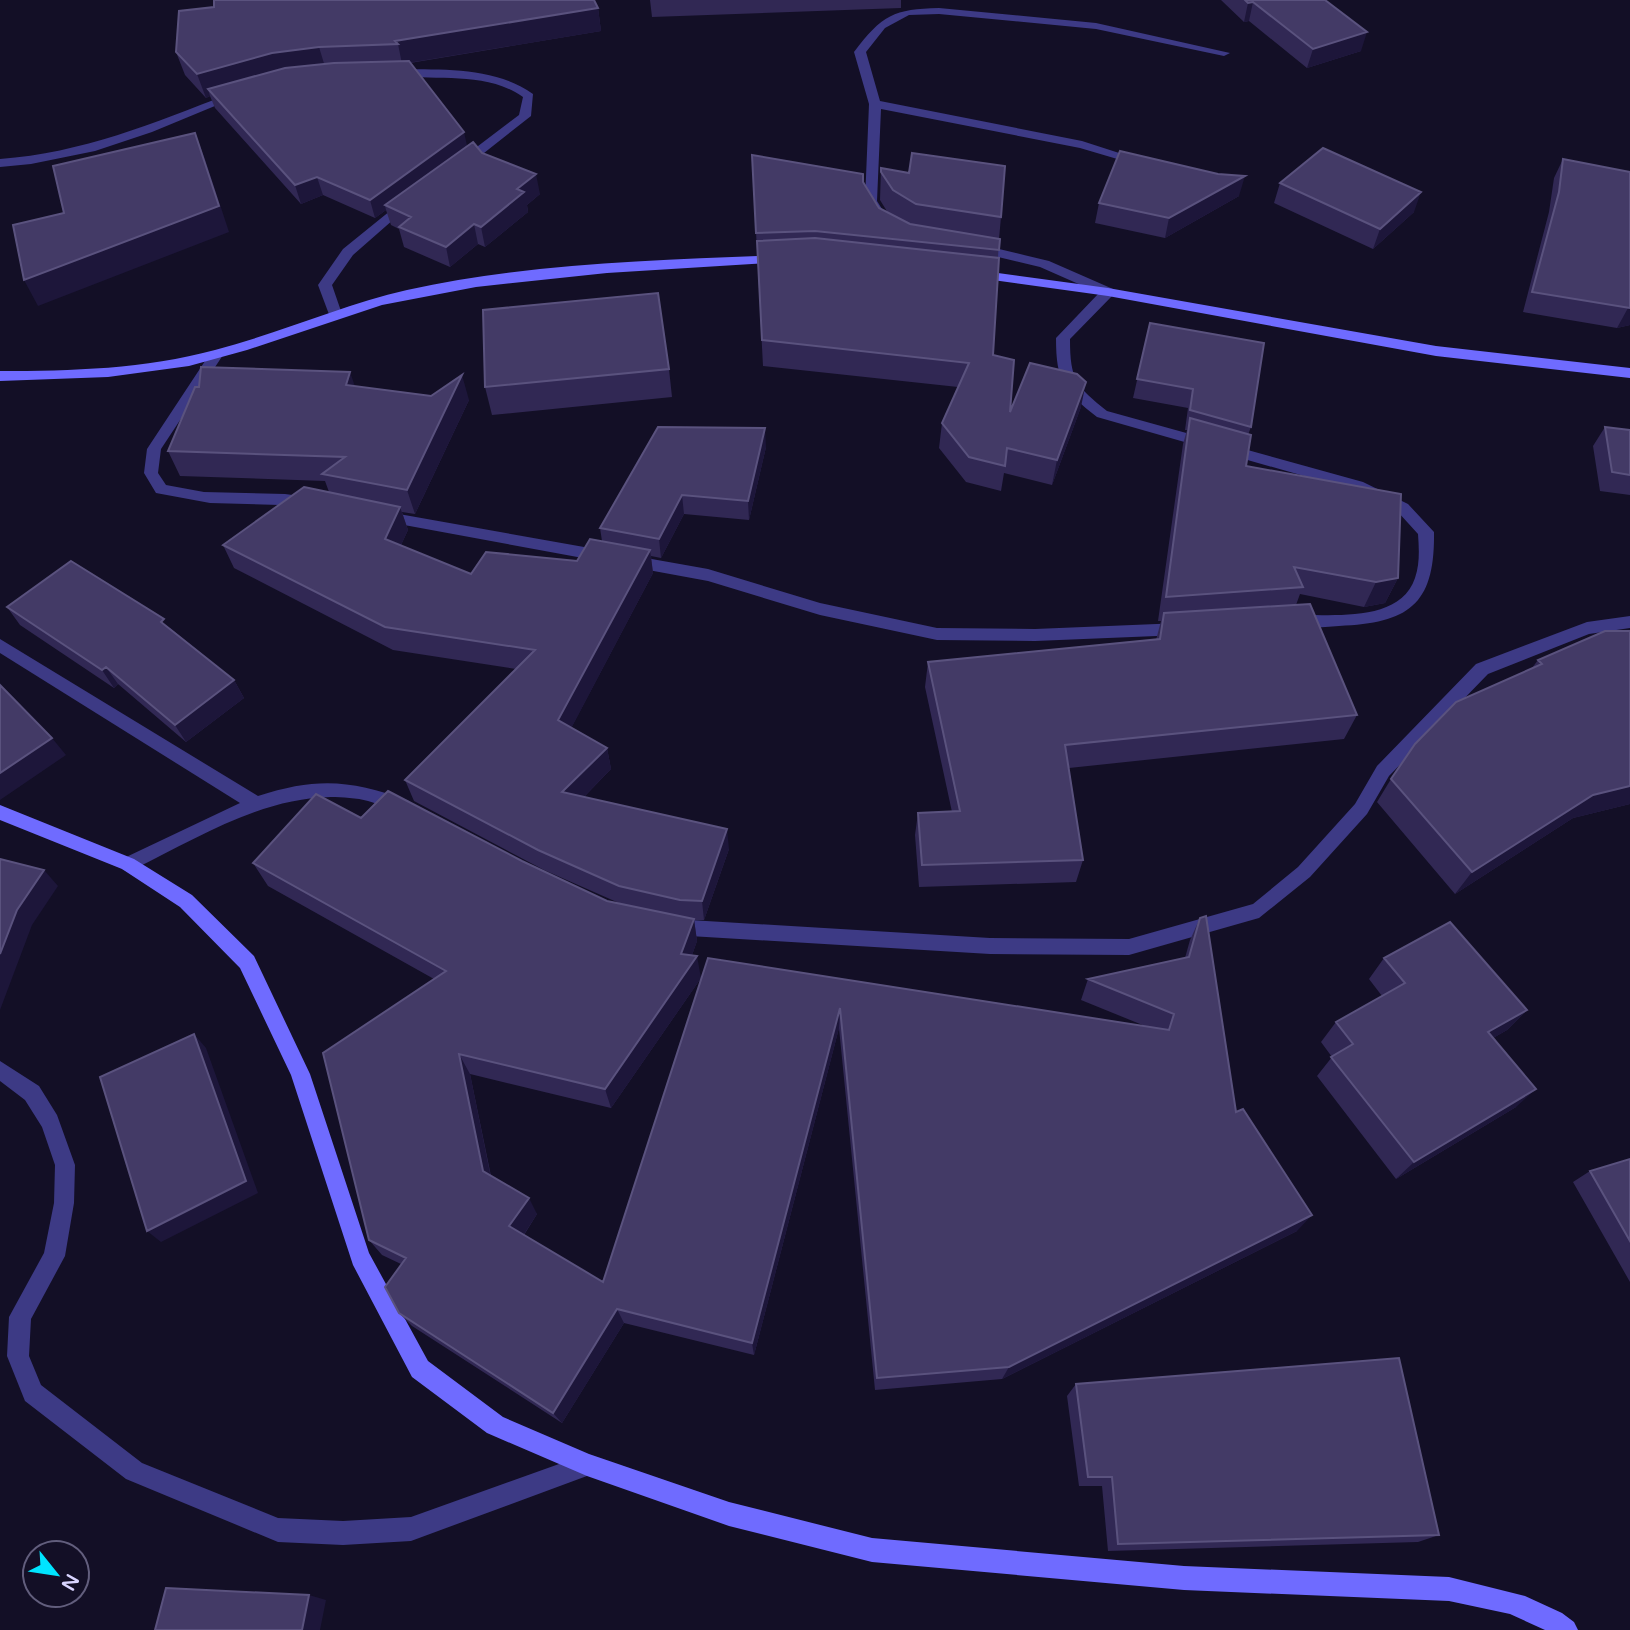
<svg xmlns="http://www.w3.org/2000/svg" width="1630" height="1630" viewBox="0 0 1630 1630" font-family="'Varela Round',sans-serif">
<rect width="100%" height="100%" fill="#130f26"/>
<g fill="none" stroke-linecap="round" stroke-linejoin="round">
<path fill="#3d3a85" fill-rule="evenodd" d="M 939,8 L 1096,23 L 1230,53 L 1224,56 L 1096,29 L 939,14 L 909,15 L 885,28 L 866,52 L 880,101 L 1082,141 L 1147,162 L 1141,166 L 1080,148 L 881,109 L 877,201 L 887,217 L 881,221 L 877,220 L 865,201 L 869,104 L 854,52 C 882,15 894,9 939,8 Z
M 395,69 C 442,70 493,66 533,94 L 531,116 L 465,168 L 457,168 L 457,162 L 519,115 L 523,97 C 482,69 436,83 391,74 L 391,70 Z
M 229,94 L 239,96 L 152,132 L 95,151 L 31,164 L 0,167 L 0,159 C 82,153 154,123 229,94 Z
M 406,198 L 412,202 L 410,205 L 353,255 L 332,285 L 342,314 L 340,317 L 330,317 L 318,285 L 343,249 Z
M 978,244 L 1049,261 L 1113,289 L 1113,295 L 1070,339 C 1070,380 1076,386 1107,411 L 1363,482 L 1408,504 L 1434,532 C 1435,604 1410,623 1339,626 C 1324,627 1305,630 1290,625 L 1288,621 L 1290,617 L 1296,615 C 1333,614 1400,623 1415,578 C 1420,564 1419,548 1418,534 L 1398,512 L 1353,490 L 1097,417 C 1064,391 1056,382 1056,338 L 1099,293 L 1040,267 L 973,251 L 973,245 Z
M 216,350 L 223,355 L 161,449 L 158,473 L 166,485 L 204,492 L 285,494 L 315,498 L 317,502 L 315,506 L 210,503 L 156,493 L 144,473 L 147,449 L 211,352 Z
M 382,511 L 708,569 L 820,603 L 937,628 L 1035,629 L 1181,623 L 1189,629 L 1181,635 L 1035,641 L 937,640 L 820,615 L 708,581 L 377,520 L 374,516 L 377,512 Z
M 1630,616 L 1630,628 L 1589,634 L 1488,674 L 1389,776 L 1367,814 L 1310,877 L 1259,918 L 1129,955 L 990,954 L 673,935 L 666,933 L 664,927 L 666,921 L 673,919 L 990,938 L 1129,939 L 1253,904 L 1298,867 L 1355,804 L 1377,766 L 1476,664 L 1587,622 Z
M 0,639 L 258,796 C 318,777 351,780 409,801 L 412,806 L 409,811 C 396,816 381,804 368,801 C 357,798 342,797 331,797 C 260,798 196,839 134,869 L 128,872 L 122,869 L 119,864 L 122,859 L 240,803 L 0,653 Z
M 0,1061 L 39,1086 L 57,1115 L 75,1165 L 74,1203 L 65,1256 L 31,1319 L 29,1356 L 41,1385 L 142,1463 L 278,1518 L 343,1521 L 411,1517 L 587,1454 L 595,1457 L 598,1465 L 595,1473 L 411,1541 L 343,1545 L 278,1542 L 126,1479 L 25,1401 L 7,1356 L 9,1317 L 44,1253 L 54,1203 L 55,1165 L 42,1127 L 25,1100 L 0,1081 Z"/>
<path fill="#6f6bff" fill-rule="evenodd" d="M 781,255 L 788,259 L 786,262 L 607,273 L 476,287 L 382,305 L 247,350 L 189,366 L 108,377 L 0,381 L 0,371 C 72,371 145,369 215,350 C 280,333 342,305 407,290 C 529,263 657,260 781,255 Z
M 976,270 L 1108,288 L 1436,346 L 1630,368 L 1630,378 L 1436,356 L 1108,296 L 971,277 L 969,274 Z
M 0,805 L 134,859 L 192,895 L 254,956 L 310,1074 L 369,1253 L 428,1361 L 503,1417 L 589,1454 L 729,1502 L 872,1538 L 1184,1566 L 1449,1577 L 1525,1596 L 1562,1613 L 1574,1622 L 1578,1630 L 1545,1630 L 1510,1614 L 1449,1601 L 1184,1590 L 872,1562 L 729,1526 L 587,1476 L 487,1433 L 412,1377 L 353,1265 L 291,1075 L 240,968 L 180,907 L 122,869 L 0,820 Z"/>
</g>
<path fill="#312854" d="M 650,0 L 901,0 L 901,8 L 652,17 Z
M 1221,0 L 1325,0 L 1361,51 L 1307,68 L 1249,21 L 1244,22 Z
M 598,8 L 601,31 L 410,63 L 467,146 L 482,153 L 540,194 L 527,205 L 528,212 L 485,247 L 478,244 L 450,267 L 404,247 L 399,229 L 391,225 L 386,210 L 375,218 L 323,195 L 301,204 L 215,108 L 210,96 L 206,98 L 185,75 L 176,52 Z
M 752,155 L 863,182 L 879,208 L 888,213 L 880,200 L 881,168 L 1001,217 L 999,239 L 993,355 L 1010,412 L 1081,407 L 1052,485 L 1004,473 L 1001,491 L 966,482 L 939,448 L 942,423 L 958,387 L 763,366 Z
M 1563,159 L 1630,172 L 1630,325 L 1617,328 L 1523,312 L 1549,212 L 1554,178 Z
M 1280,183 L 1414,212 L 1373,249 L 1274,203 Z
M 1239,196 L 1165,238 L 1095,223 L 1099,203 Z
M 1150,323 L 1251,427 L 1248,435 L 1246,466 L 1398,578 L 1385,603 L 1364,607 L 1300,594 L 1296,605 L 1357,715 L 1344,739 L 1069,768 L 1083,860 L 1076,882 L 919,887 L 915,835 L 918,813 L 952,812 L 925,687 L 928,662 L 1156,640 L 1161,621 L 1158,621 L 1183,444 L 1187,430 L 1185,430 L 1188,408 L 1133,398 Z
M 669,369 L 672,397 L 492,415 L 485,387 Z
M 355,387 L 469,400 L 415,514 L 402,512 L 408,530 L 401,545 L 471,574 L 577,561 L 602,541 L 600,528 L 766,447 L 749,520 L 684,514 L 661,558 L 651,556 L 653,573 L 571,728 L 607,748 L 611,769 L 584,797 L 729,849 L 704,920 L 694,920 L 697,941 L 692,955 L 701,978 L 611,1108 L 470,1074 L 491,1176 L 537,1214 L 524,1235 L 603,1282 L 708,958 L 1145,1026 L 1081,1000 L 1088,979 L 1185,958 L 1190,940 L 1200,918 L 1236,1112 L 1297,1231 L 1002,1379 L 875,1390 L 839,1028 L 754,1355 L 624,1323 L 562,1423 L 412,1326 L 399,1313 L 401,1264 L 382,1255 L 369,1240 L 434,979 L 268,886 L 253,863 L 361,818 L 522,861 L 607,901 L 619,903 L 544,870 L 414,801 L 405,780 L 516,669 L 393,650 L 234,568 L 223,545 L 329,492 L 325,481 L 180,476 L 168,451 Z
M 1605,427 L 1630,430 L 1630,495 L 1600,491 L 1593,446 Z
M 7,607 L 170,628 L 234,680 L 244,698 L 186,742 L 118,684 L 114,688 L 20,625 Z
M 1630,631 L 1630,804 L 1573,818 L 1455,894 L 1377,802 L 1391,779 L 1532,668 L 1538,660 Z
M 1384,958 L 1527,1010 L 1507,1030 L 1493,1038 L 1516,1107 L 1396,1179 L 1317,1076 L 1332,1057 L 1321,1042 L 1336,1022 L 1382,996 L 1369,979 Z
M 1630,1159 L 1630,1282 L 1573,1182 L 1590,1171 Z
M 1076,1384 L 1439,1535 L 1418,1542 L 1108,1551 L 1102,1486 L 1079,1486 L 1067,1396 Z"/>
<path fill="#1d163a" d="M 1253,2 L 1249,21 L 1244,22 L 1248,3 Z
M 598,8 L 601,31 L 402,64 L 398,44 L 395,41 Z
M 1367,32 L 1361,51 L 1307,68 L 1313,49 Z
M 319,47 L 326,70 L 208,89 L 210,96 L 206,98 L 197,74 L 272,53 Z
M 464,132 L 468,150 L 385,205 L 386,210 L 375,218 L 370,200 Z
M 195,133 L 205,159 L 229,232 L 38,306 L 24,280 Z
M 536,174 L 540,194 L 527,205 L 528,212 L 485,247 L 481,227 L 517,189 Z
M 1245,176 L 1239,196 L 1165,238 L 1169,218 Z
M 317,177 L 323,195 L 301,204 L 295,185 Z
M 1421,192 L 1414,212 L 1373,249 L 1380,229 Z
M 474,224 L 478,244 L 450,267 L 446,247 Z
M 1628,308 L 1630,308 L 1630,325 L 1617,328 Z
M 350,372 L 359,398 L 346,385 Z
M 462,375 L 469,400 L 415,514 L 407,490 Z
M 1086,382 L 1081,407 L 1052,485 L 1057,460 Z
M 765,428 L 766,447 L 749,520 L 748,501 Z
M 682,495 L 684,514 L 661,558 L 659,539 Z
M 400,507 L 408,530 L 393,562 L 385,539 Z
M 650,550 L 653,573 L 564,742 L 558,720 Z
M 1398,578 L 1385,603 L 1364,607 L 1376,582 Z
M 106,667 L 118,684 L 114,688 L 102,670 Z
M 234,680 L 244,698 L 186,742 L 175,725 Z
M 52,738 L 66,755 L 0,800 L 0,773 Z
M 607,748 L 611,769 L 568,813 L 562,792 Z
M 1630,786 L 1630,804 L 1573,818 L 1455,894 L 1472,872 L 1593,795 Z
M 727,829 L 729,849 L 704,920 L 702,901 Z
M 44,870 L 58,886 L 32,925 L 0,1010 L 0,954 L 17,910 Z
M 694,919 L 697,941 L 686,972 L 697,956 L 701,978 L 611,1108 L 605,1089 L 681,954 Z
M 840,1008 L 839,1028 L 754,1355 L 752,1343 Z
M 1527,1010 L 1507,1030 L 1469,1052 L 1488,1032 Z
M 194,1034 L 206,1048 L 258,1193 L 161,1242 L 147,1231 Z
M 459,1054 L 470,1074 L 493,1188 L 483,1171 Z
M 1536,1089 L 1516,1107 L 1396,1179 L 1414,1162 Z
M 529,1198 L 537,1214 L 519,1242 L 509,1226 Z
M 1312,1215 L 1297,1231 L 1002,1379 L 1009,1367 Z
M 617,1309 L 624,1323 L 562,1423 L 553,1413 Z
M 309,1595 L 326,1600 L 320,1630 L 302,1630 Z"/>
<path fill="#433a66" stroke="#5a527e" stroke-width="2" d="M 214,0 L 594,0 L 598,8 L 395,41 L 398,44 L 319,47 L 272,53 L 197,74 L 176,52 L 179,11 L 214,7 Z
M 1245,0 L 1325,0 L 1367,32 L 1313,49 L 1253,2 L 1248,3 Z
M 409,61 L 464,132 L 370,200 L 317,177 L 295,185 L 208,89 L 285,68 L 334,63 Z
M 195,133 L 219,206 L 24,280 L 13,225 L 64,213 L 53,166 Z
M 473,142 L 482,153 L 536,174 L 517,189 L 524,192 L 481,227 L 474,224 L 446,247 L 399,227 L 411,217 L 385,205 Z
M 1323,148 L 1421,192 L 1380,229 L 1280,183 Z
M 1120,151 L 1218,174 L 1245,176 L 1169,218 L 1099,203 Z
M 912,153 L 1005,166 L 1001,217 L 916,204 L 893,190 L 881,172 L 881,168 L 909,173 Z
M 752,155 L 863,174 L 863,182 L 879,208 L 910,224 L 1000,239 L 999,250 L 815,231 L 756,233 Z
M 1563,159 L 1630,172 L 1630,308 L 1532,292 L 1559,192 Z
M 815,238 L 999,258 L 993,355 L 1014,360 L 1010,412 L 1030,363 L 1077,374 L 1086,382 L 1057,460 L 1007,448 L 1005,466 L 969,457 L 942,423 L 969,363 L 762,340 L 757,241 Z
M 658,293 L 669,369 L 485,387 L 483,310 Z
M 1150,323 L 1264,343 L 1251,427 L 1190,410 L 1193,389 L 1137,379 Z
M 201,367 L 350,372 L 346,385 L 431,396 L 462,375 L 407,490 L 322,474 L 345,457 L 168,451 L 195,387 L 199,387 Z
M 1190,418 L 1251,435 L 1246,466 L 1401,494 L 1398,578 L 1376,582 L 1294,567 L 1303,587 L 1166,597 Z
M 658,427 L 765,428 L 748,501 L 682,495 L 659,539 L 600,528 Z
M 1605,427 L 1630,430 L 1630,475 L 1612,472 Z
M 304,487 L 400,507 L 385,539 L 471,574 L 486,552 L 577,561 L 590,539 L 650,550 L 558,720 L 607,748 L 562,792 L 727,829 L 702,901 L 680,900 L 619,886 L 538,850 L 405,780 L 535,650 L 385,627 L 223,545 Z
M 71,561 L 164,619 L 161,622 L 234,680 L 175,725 L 106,667 L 102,670 L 7,607 Z
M 1310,604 L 1357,715 L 1065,745 L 1083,860 L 922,865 L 918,813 L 960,811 L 928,662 L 1160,639 L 1164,613 Z
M 1605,631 L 1630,631 L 1630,786 L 1593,795 L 1472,872 L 1391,779 L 1415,744 L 1456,702 L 1542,664 L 1538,660 Z
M 0,685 L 52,738 L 0,773 Z
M 388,791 L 522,861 L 607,901 L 694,919 L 681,954 L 697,956 L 605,1089 L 459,1054 L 483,1171 L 529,1198 L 509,1226 L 603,1282 L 708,958 L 1169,1030 L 1174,1014 L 1088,979 L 1189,957 L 1200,918 L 1206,916 L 1236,1112 L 1243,1109 L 1312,1215 L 1009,1367 L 877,1378 L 840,1008 L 752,1343 L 617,1309 L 553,1413 L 399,1313 L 385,1287 L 406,1258 L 369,1240 L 323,1053 L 446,971 L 253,863 L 316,794 L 361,818 Z
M 0,859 L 44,870 L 17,910 L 0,954 Z
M 1450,922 L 1527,1010 L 1488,1032 L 1536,1089 L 1414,1162 L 1331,1057 L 1353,1044 L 1336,1022 L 1405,983 L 1384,958 Z
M 194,1034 L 246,1181 L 147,1231 L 100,1077 Z
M 1630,1159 L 1630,1241 L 1590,1171 Z
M 1399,1358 L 1439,1535 L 1118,1544 L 1112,1477 L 1088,1477 L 1076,1384 Z
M 166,1588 L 309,1595 L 302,1630 L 155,1630 Z"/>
<g transform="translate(56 1574) rotate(120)"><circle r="33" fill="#130f26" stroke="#625e7d" stroke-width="2"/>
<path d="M0-5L12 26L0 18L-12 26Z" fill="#00e5ff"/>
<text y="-10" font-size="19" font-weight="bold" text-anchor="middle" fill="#d9d4ff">N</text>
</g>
</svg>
